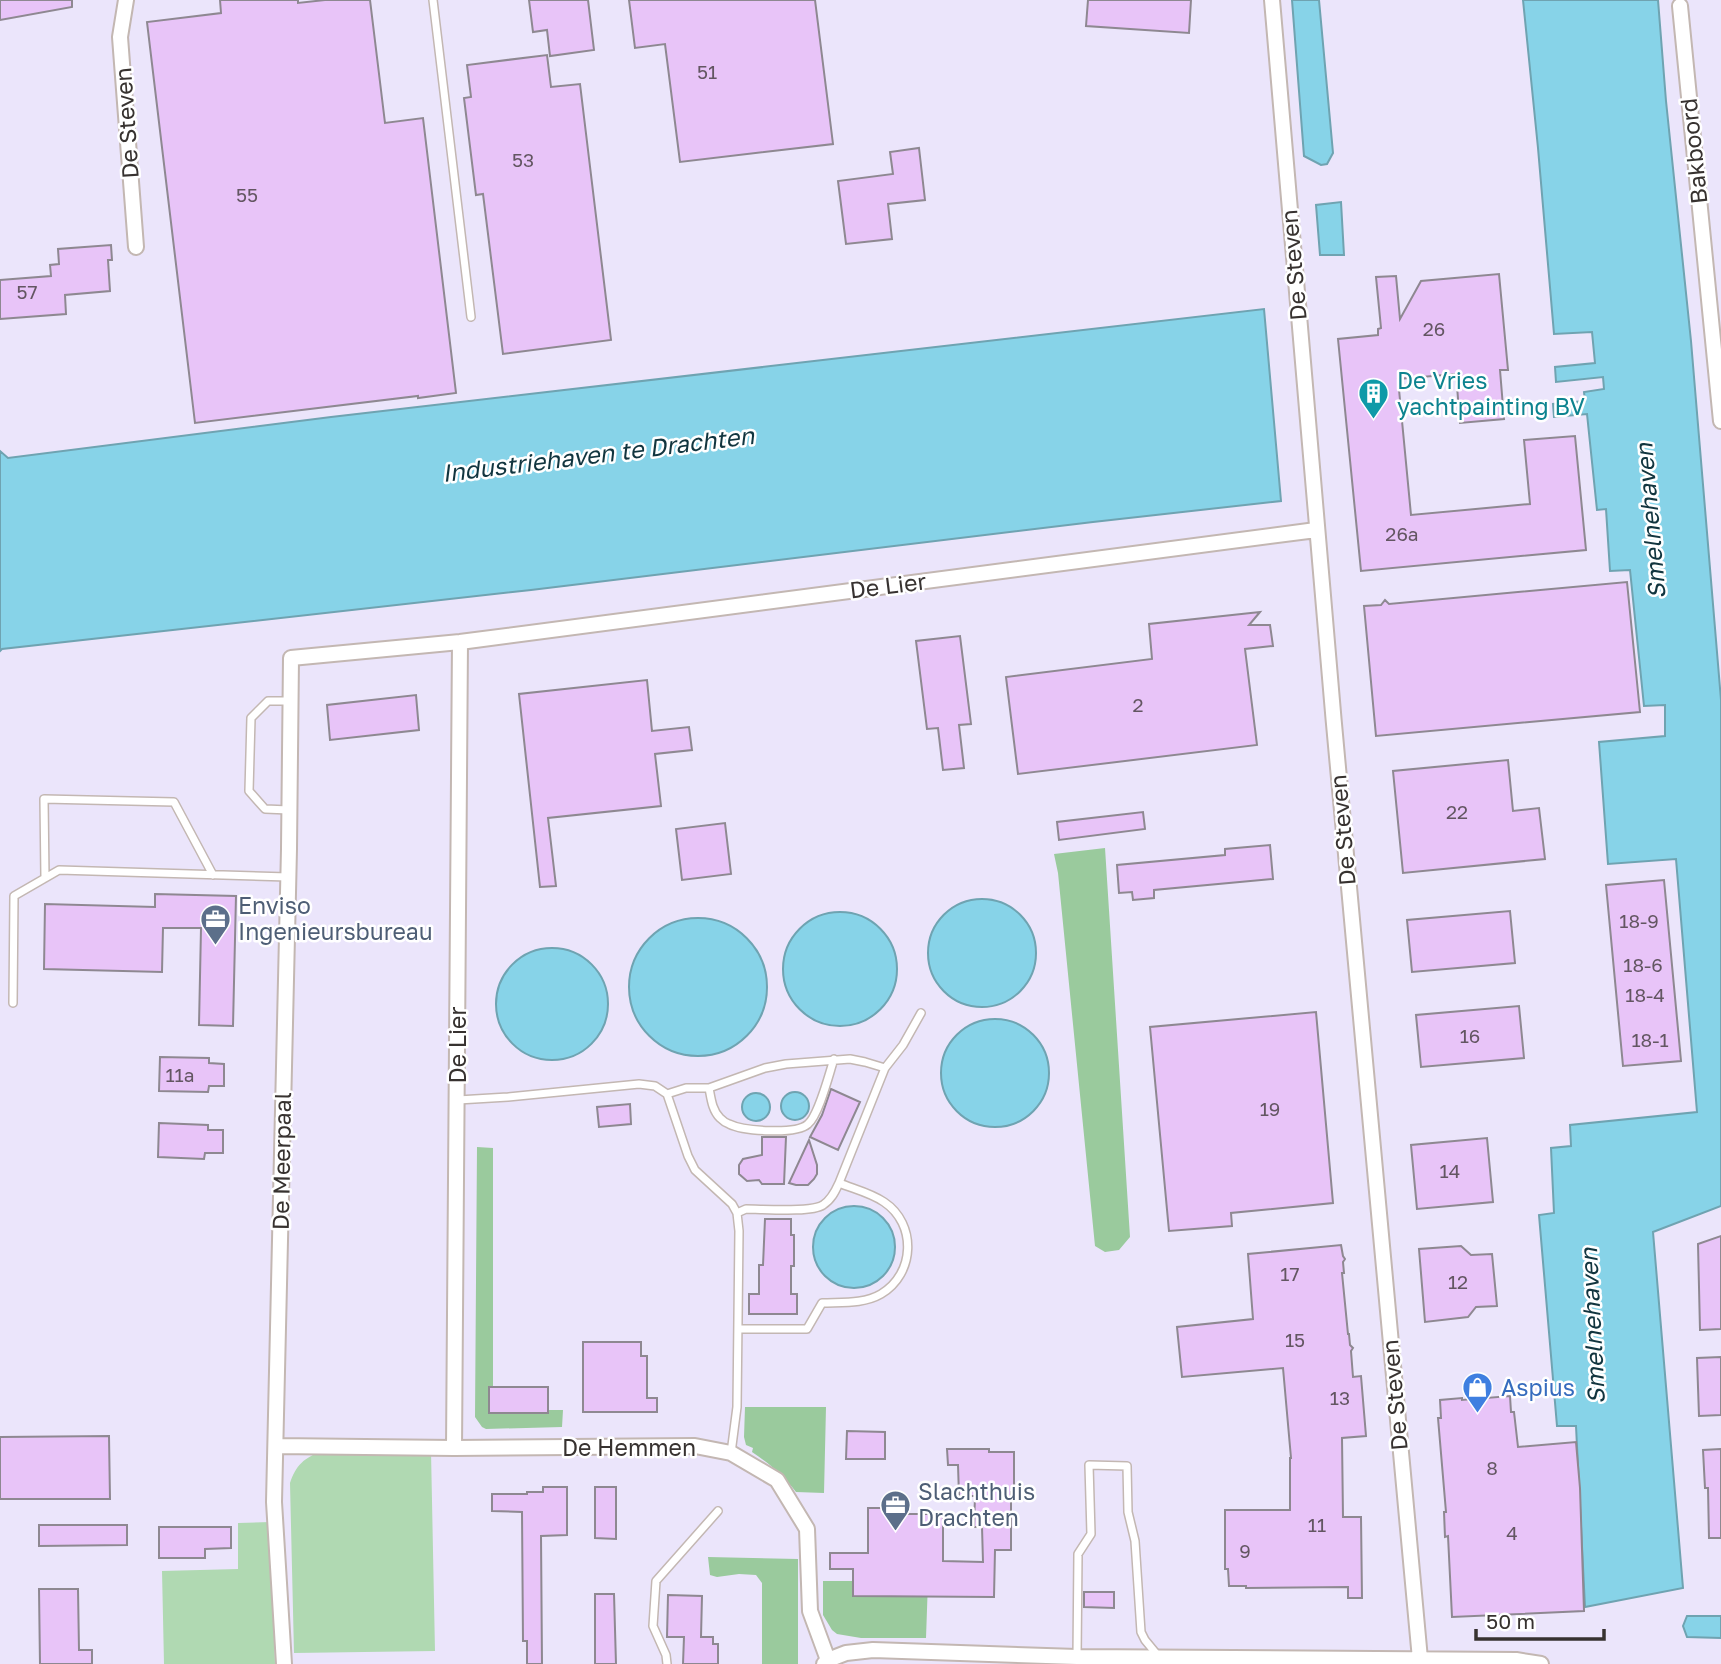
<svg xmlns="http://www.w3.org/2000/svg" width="1721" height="1664" viewBox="0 0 1721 1664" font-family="'Golos Text',sans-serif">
<rect width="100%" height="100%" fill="#fcf0eb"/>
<path fill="#ebe5fb" d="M 0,0 L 1721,0 L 1721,1664 L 0,1664 Z"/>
<path fill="#b0d9b2" d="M 322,1451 L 431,1451 L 435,1651 L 294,1653 L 290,1483 C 296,1465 304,1458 322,1451 Z
M 271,1522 L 275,1664 L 164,1664 L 162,1571 L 238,1569 L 238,1523 Z"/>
<path fill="#9aca9d" d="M 1105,848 L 1130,1237 L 1119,1250 L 1105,1252 L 1095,1246 L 1058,873 L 1054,854 Z
M 477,1147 L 493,1148 L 493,1387 L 505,1410 L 563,1410 L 562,1427 L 486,1429 L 482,1427 L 475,1417 Z
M 745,1407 L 826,1407 L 824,1493 L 796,1492 C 783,1475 770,1464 752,1452 L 753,1448 L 746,1445 L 744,1437 Z
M 708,1557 L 798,1559 L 798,1664 L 762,1664 L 762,1583 L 756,1575 L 739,1574 L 717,1577 L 710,1575 Z
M 823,1581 L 928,1581 L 926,1638 L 861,1638 L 837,1634 L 832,1630 L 823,1615 Z"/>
<path fill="#87d3e8" stroke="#6fa3b1" stroke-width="2" d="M 1292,0 L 1319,0 L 1333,153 L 1327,164 L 1321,165 L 1304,156 Z
M 1523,0 L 1658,0 L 1666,101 L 1691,341 L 1721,700 L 1721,1206 L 1653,1232 L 1683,1588 L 1585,1607 L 1576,1426 L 1557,1426 L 1539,1215 L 1554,1213 L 1551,1148 L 1571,1146 L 1570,1125 L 1697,1112 L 1676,859 L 1608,864 L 1599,742 L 1665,736 L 1665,705 L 1644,706 L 1630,570 L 1610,571 L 1606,509 L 1597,510 L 1587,414 L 1554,417 L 1553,404 L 1585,401 L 1584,392 L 1604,389 L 1603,377 L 1556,382 L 1555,367 L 1595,363 L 1592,332 L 1554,334 L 1538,148 Z
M 1341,202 L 1344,255 L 1320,255 L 1316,205 Z
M 1264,309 L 1281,501 L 1093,522 L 531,590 L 2,649 L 0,651 L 0,451 L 8,458 L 331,417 Z
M928 953a54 54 0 1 1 108 0a54 54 0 1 1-108 0Z
M783 969a57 57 0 1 1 114 0a57 57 0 1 1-114 0Z
M629 987a69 69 0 1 1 138 0a69 69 0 1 1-138 0Z
M496 1004a56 56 0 1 1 112 0a56 56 0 1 1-112 0Z
M941 1073a54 54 0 1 1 108 0a54 54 0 1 1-108 0Z
M781 1106a14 14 0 1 1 28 0a14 14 0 1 1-28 0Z
M742 1107a14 14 0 1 1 28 0a14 14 0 1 1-28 0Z
M813 1247a41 41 0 1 1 82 0a41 41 0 1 1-82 0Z
M 1687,1616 L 1721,1616 L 1721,1638 L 1687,1637 L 1683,1626 Z"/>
<path fill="#e8c4f8" stroke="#8e8891" stroke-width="2" d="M 0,0 L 72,0 L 72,7 L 0,20 Z
M 220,0 L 298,0 L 298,3 L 325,0 L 370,0 L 385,123 L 423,118 L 456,393 L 418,398 L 418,396 L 195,423 L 147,22 L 221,13 Z
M 529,0 L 588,0 L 594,50 L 550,56 L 547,30 L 533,32 Z
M 629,0 L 815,0 L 833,144 L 680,162 L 665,44 L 635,48 Z
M 1088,0 L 1191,0 L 1189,33 L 1086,26 Z
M 547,55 L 551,87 L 580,84 L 611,340 L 503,354 L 483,194 L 476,195 L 464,98 L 471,97 L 467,65 Z
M 919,148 L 925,200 L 888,204 L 892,239 L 846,244 L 838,181 L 893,174 L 890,152 Z
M 111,245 L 112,260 L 108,260 L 110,291 L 65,295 L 66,314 L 0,319 L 0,280 L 51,276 L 50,265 L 59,264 L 58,249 Z
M 1499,274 L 1508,370 L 1500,370 L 1504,419 L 1460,423 L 1456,374 L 1398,379 L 1411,515 L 1530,504 L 1524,440 L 1575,436 L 1586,550 L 1361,571 L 1338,339 L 1378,335 L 1378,329 L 1381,328 L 1376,277 L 1396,276 L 1400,319 L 1421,281 Z
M 1627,582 L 1640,712 L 1376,736 L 1364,606 L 1381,605 L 1385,600 L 1389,604 Z
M 1260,612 L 1249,625 L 1270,625 L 1273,646 L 1245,649 L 1257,745 L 1018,774 L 1006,677 L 1152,659 L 1149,624 Z
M 960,636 L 971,724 L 959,725 L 964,768 L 943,770 L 938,728 L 927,729 L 916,641 Z
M 647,680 L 652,731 L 689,727 L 692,750 L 655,754 L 661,806 L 548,818 L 556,886 L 540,887 L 519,694 Z
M 416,695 L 419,730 L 330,740 L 327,705 Z
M 1508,760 L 1513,811 L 1539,808 L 1545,859 L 1403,873 L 1393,771 Z
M 1143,812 L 1145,829 L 1059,840 L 1057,822 Z
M 725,823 L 731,874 L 682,880 L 676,829 Z
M 1270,845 L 1273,879 L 1154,890 L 1154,898 L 1133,900 L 1132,892 L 1119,893 L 1117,865 L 1225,855 L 1225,849 Z
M 1664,880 L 1681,1061 L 1623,1066 L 1606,885 Z
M 155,894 L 236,896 L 233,1026 L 199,1025 L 201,928 L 163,928 L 162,972 L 44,969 L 45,904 L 155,907 Z
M 1510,911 L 1515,963 L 1412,972 L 1407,920 Z
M 1519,1006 L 1524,1058 L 1421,1067 L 1416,1015 Z
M 1316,1012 L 1333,1203 L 1231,1213 L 1232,1226 L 1169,1231 L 1150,1027 Z
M 160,1057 L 209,1058 L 209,1063 L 224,1064 L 224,1086 L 209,1086 L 208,1092 L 159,1091 Z
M 831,1089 L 860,1102 L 838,1150 L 810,1137 L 822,1115 Z
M 630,1104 L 631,1124 L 599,1127 L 597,1107 Z
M 159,1123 L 208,1125 L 208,1130 L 223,1130 L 223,1153 L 205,1153 L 204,1159 L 158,1157 Z
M 762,1137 L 786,1137 L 784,1184 L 762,1184 L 759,1180 L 747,1181 L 739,1174 L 739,1165 L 743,1159 L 762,1155 Z
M 1487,1138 L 1493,1202 L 1417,1209 L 1411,1145 Z
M 809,1140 L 817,1165 L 817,1174 L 814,1179 L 808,1185 L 796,1185 L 789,1183 Z
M 765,1219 L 791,1219 L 791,1235 L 794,1235 L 794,1266 L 791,1266 L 791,1294 L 797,1294 L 797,1314 L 749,1314 L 749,1294 L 759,1294 L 759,1265 L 763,1265 Z
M 1721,1236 L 1721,1329 L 1700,1330 L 1698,1244 Z
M 1341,1245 L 1343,1256 L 1345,1259 L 1343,1262 L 1344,1273 L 1342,1273 L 1348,1334 L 1349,1334 L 1350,1345 L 1353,1348 L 1351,1351 L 1353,1377 L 1361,1376 L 1366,1436 L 1342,1438 L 1343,1517 L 1361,1517 L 1362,1598 L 1348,1598 L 1348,1587 L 1246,1588 L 1246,1586 L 1229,1586 L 1228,1569 L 1225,1569 L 1225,1510 L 1290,1510 L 1290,1458 L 1291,1458 L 1283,1368 L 1182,1377 L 1177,1327 L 1253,1319 L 1248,1254 Z
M 1461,1246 L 1471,1255 L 1492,1254 L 1497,1306 L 1476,1307 L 1468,1317 L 1425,1322 L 1419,1249 Z
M 583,1342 L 641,1342 L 641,1356 L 647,1356 L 647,1398 L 657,1398 L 657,1412 L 583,1412 Z
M 1721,1357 L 1721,1415 L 1699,1416 L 1697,1358 Z
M 489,1387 L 548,1387 L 548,1413 L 489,1413 Z
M 1510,1396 L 1511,1412 L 1514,1412 L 1518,1447 L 1576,1442 L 1580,1488 L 1584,1611 L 1452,1617 L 1448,1536 L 1445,1537 L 1444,1512 L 1446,1512 L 1438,1418 L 1441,1418 L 1440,1400 L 1462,1398 L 1462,1400 Z
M 847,1431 L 885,1432 L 885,1459 L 846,1459 Z
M 109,1436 L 110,1499 L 0,1499 L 0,1437 Z
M 947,1449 L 989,1449 L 989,1452 L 1014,1452 L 1014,1492 L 1011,1492 L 1011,1550 L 995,1550 L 994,1597 L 853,1596 L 853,1569 L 830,1569 L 830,1553 L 868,1553 L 868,1508 L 904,1508 L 905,1514 L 943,1514 L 943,1561 L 983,1562 L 982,1527 L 974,1527 L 975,1496 L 959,1496 L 958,1465 L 948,1465 Z
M 1721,1449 L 1721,1538 L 1709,1538 L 1708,1488 L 1705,1488 L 1703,1450 Z
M 543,1487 L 567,1487 L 567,1535 L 541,1536 L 542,1664 L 527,1664 L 527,1641 L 523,1641 L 522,1512 L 492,1511 L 492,1494 L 527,1494 L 527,1492 L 543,1492 Z
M 595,1487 L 616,1487 L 616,1539 L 595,1538 Z
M 39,1525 L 127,1525 L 127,1545 L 39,1546 Z
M 159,1527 L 231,1527 L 231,1548 L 205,1549 L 205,1558 L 159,1558 Z
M 39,1589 L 78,1589 L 79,1650 L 92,1650 L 92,1664 L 40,1664 Z
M 1084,1592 L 1114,1592 L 1114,1608 L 1084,1607 Z
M 595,1594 L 614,1594 L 616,1664 L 595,1664 Z
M 668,1595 L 702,1596 L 701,1637 L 713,1637 L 713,1644 L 718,1644 L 718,1664 L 683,1664 L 684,1637 L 667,1637 Z"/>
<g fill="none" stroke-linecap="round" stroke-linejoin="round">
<defs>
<path id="service" d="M 433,0 L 471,317
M 289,810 L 265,809 L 249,791 L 251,718 L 268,701 L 290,701
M 45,878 L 44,799 L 174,802 L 213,875
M 13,1003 L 14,896 L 59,870 L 288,877
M 709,1088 C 711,1098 712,1110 720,1118 C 722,1120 726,1123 729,1124 C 743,1131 796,1135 808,1124 C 819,1115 829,1074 834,1059
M 667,1094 L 686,1088 L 709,1088 L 765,1068 L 786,1064 L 850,1059 L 865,1062 L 885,1068
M 458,1100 L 508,1097 L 639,1084 L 655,1086 L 667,1094 L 688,1156 L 695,1170 L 732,1204 L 737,1213 L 739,1231 L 737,1407 L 731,1453
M 839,1183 L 885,1068 L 903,1045 L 921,1013
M 737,1213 L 746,1209 C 763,1209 811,1213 823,1205 C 831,1200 835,1192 839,1183 C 854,1189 871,1193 884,1202 C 917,1224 915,1274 881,1294 C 864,1304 842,1302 822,1303 L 807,1329 L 738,1329
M 1077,1657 L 1078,1554 L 1091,1534 L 1089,1465 L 1127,1466 L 1128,1512 L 1135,1541 L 1141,1632 L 1145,1640 L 1159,1657
M 667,1664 L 666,1655 L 653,1626 L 656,1581 L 718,1511"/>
<path id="minor" d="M 126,0 L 120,37 L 136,247
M 1272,0 C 1318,553 1367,1107 1420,1659
M 1680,6 L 1721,421
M 276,1446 L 454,1448 L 695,1446 L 731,1453 L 777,1480 L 807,1529 L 810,1611 L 828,1660 L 824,1664
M 454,1448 L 460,642
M 828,1660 L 846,1653 L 873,1650 L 1077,1657 L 1516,1660 L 1541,1664
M 284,1664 L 274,1502 L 289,849 L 291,658 L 460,642 L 1316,530"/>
</defs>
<use href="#service" stroke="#c3b7b2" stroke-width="10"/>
<use href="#minor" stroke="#c3b7b2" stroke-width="18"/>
<use href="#service" stroke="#fff" stroke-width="7"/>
<use href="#minor" stroke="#fff" stroke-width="14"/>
</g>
<defs>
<symbol id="building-pin" viewBox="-11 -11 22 30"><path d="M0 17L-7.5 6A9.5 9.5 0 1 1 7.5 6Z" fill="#0f9aa8" stroke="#fff"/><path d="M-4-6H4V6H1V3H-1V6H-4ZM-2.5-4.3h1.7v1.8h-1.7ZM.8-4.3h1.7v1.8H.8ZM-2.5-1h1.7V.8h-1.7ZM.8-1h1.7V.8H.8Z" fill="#fff"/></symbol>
<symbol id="office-pin" viewBox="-11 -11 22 30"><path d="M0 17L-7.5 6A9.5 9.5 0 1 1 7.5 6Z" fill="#5c6f8a" stroke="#fff"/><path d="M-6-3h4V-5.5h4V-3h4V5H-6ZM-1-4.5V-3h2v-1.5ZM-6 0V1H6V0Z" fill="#fff"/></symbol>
<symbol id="shop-pin" viewBox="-11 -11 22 30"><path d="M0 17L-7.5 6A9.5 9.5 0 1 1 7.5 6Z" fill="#3f7fe0" stroke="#fff"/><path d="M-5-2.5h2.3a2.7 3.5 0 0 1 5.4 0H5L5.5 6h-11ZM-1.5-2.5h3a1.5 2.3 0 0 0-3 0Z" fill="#fff"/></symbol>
</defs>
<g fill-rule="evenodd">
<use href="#building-pin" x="1356" y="376" width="35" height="47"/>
<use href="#office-pin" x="198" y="902" width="35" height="47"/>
<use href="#shop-pin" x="1460" y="1370" width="35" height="47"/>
<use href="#office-pin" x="878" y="1488" width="35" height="47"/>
</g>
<g text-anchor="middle" stroke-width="5" stroke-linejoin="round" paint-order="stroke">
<g font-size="19" fill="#635662">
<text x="707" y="79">51</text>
<text x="523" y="167">53</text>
<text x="247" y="202">55</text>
<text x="27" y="299">57</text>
<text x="1434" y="336">26</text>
<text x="1402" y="541">26a</text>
<text x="1138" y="712">2</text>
<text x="1457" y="819">22</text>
<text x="1639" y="928">18-9</text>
<text x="1643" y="972">18-6</text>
<text x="1645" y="1002">18-4</text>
<text x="1470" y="1043">16</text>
<text x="1650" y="1047">18-1</text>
<text x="180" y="1082">11a</text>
<text x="1270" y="1116">19</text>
<text x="1450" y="1178">14</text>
<text x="1290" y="1281">17</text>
<text x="1458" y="1289">12</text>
<text x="1295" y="1347">15</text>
<text x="1340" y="1405">13</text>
<text x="1492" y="1475">8</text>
<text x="1317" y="1532">11</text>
<text x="1512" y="1540">4</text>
<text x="1245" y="1558">9</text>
</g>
<g font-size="23" fill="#373230" stroke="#fff">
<text transform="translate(127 123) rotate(-94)" y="8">De Steven</text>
<text transform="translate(1694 151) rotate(-96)" y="8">Bakboord</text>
<text transform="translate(1294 265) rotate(-95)" y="8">De Steven</text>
<text transform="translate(888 586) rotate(-7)" y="8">De Lier</text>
<text transform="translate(1343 830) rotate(-95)" y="8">De Steven</text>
<text transform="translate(458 1045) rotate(-90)" y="8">De Lier</text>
<text transform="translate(282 1161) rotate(-89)" y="8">De Meerpaal</text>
<text transform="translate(1395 1395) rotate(-95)" y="8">De Steven</text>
<text x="629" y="1456">De Hemmen</text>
</g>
<g font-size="23" fill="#0d838f" stroke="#fff" text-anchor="start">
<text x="1397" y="389">De Vries<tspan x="1397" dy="26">yachtpainting BV</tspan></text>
</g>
<g font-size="23" fill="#4e5e75" stroke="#fff" text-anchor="start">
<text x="238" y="914">Enviso<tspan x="238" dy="26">Ingenieursbureau</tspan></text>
<text x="918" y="1500">Slachthuis<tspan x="918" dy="26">Drachten</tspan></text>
</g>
<g font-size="23" fill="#366cbe" stroke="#fff" text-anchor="start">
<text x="1501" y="1396">Aspius</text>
</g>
<g font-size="24" font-style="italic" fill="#11353f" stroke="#fff">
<text transform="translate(598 455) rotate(-7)" y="8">Industriehaven te Drachten</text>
<text transform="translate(1651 521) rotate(-95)" y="8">Smelnehaven</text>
<text transform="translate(1593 1326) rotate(-93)" y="8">Smelnehaven</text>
</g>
</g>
<path d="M1476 1629v10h128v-10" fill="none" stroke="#373230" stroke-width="3.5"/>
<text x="1486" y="1629" font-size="21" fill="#373230" stroke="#ffffff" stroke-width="5" paint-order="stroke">50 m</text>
</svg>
